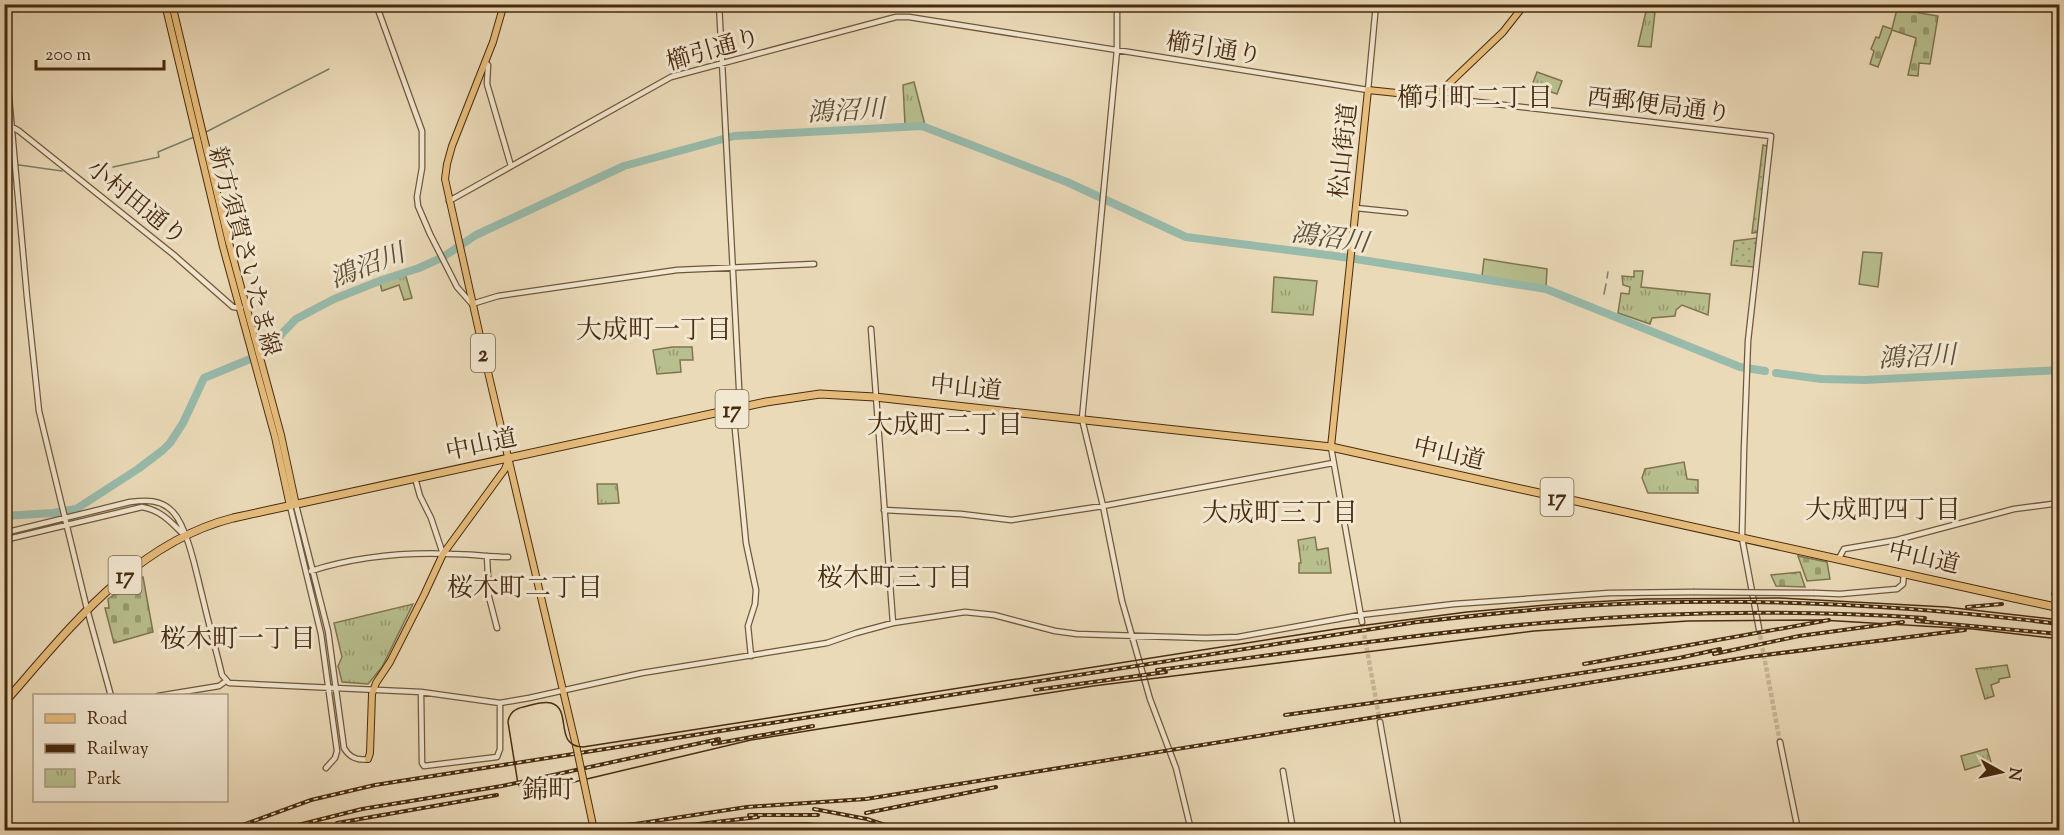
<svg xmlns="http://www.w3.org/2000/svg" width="2064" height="835" viewBox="0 0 2064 835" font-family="'Sorts Mill Goudy','Noto Serif JP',serif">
<defs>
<pattern id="grass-dots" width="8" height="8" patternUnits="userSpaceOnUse" patternTransform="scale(1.5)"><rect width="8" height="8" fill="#b8bf8e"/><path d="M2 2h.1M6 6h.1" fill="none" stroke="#989b72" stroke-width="1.8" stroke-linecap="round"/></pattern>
<pattern id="cemetery-stones" width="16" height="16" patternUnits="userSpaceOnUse" patternTransform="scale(1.5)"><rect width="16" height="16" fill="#b8bf8e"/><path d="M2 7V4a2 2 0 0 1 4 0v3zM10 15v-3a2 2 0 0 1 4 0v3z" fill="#989b72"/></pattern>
<pattern id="park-tufts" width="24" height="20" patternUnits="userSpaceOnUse" patternTransform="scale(1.5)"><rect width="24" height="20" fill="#b8bf8e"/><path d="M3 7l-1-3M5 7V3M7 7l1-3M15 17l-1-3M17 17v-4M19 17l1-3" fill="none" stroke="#989b72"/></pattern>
</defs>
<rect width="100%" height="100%" fill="#ebdab8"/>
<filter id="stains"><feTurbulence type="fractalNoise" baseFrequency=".00333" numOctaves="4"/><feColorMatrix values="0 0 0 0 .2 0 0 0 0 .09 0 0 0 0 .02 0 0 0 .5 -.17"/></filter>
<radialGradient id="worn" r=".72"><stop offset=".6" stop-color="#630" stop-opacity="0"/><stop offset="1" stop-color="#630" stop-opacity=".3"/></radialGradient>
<path fill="url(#grass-dots)" stroke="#80754e" stroke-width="1.5" d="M 1763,145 L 1768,146 L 1758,232 L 1752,233 Z
M 1757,238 L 1754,267 L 1731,265 L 1734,241 Z"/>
<path fill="url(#cemetery-stones)" stroke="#80754e" stroke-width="1.5" d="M 1897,9 L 1938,16 L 1930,64 L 1919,63 L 1918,76 L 1908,75 L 1916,38 L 1892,30 L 1878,67 L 1870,64 L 1874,51 L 1871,49 L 1876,37 L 1879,38 L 1883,26 L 1892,29 Z
M 1798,556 L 1827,562 L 1830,579 L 1807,581 Z
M 1800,572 L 1805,587 L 1776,586 L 1771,575 Z
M 143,577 L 153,632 L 114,643 L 105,608 L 109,608 L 108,599 L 134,580 Z"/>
<path fill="url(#park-tufts)" stroke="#80754e" stroke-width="1.5" d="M 1646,11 L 1655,12 L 1651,47 L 1638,46 Z
M 1537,72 L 1562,81 L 1557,94 L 1532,85 Z
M 914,82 L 925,125 L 905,124 L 903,85 Z
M 1634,271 L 1643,271 L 1641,287 L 1710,294 L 1708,315 L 1682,305 L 1676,310 L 1675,316 L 1652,318 L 1650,324 L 1618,313 L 1621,293 L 1629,294 L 1630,287 L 1623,285 L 1622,276 L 1634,277 Z
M 405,273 L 412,298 L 404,300 L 399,285 L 382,291 L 380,283 Z
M 1274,277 L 1317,281 L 1313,315 L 1272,312 Z
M 672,347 L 692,347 L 693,360 L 680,360 L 681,372 L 657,374 L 653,350 Z
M 1684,462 L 1687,479 L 1698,480 L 1698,493 L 1648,493 L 1642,478 L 1645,469 Z
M 597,484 L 617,484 L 619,503 L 598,504 Z
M 1315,537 L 1317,550 L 1328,548 L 1331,573 L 1299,573 L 1299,563 L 1301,563 L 1298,540 Z
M 413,604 L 382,667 L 368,684 L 342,682 L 338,666 L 342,657 L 334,623 Z
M 2007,665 L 2010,677 L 1999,679 L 1999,682 L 1991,685 L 1994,696 L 1985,699 L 1976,669 Z
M 1987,749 L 1991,762 L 1965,770 L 1961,756 Z"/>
<path fill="#b8bf8e" stroke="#80754e" stroke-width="1.5" d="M 1863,252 L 1882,253 L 1878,287 L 1859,284 Z
M 1484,259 L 1547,269 L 1546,287 L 1482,276 Z"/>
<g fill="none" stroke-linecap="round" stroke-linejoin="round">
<path stroke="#78816d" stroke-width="1.5" d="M 204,133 L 329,69
M 4,166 L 19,165 L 62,171
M 113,167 L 159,157 L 158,152 L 194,137
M 1607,278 L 1608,272
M 1604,294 L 1606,284"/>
<path stroke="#98bbac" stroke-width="8" d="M 1776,373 L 1821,379 L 1865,380 L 2060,370
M 4,516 L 53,513 L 76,509 L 138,469 L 163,450 L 170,443 L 183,423 L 204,378 L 255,357 L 270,346 L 296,319 L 334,299 L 382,280 L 419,268 L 443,257 L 476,235 L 624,166 L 734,136 L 922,126 L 1067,182 L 1186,237 L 1343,257 L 1546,289 L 1740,367 L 1765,371"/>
<path stroke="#cab796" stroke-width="4.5" stroke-dasharray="4.5 2" stroke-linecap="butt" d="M 1362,622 L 1380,722
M 1759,629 L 1780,742"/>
<defs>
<path id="minor" d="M 376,4 L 422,131 L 422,168 L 417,197 L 418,206 L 430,234 L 457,287 L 472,304 L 498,296 L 677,270 L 814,264
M 719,4 L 740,407
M 1117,4 L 1117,50 L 1082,419 L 1103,506 L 1122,601 L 1150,699 L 1176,768 L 1191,830
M 4,42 L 27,297 L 39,411 L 87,609 L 111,696
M 485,62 L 488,65 L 487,84 L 511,166
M 1435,97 L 1771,136 L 1748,341 L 1744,449 L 1742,538 L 1759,629
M 4,122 L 19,131 L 174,255 L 233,307 L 241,308
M 449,201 L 671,77 L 896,17 L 909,17 L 1368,90 L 1376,4
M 1356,208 L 1405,213
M 871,329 L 893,623
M 2056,367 L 2060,394
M 733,409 L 746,543 L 756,590 L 755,604 L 748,626 L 751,656
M 1331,447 L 1362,622
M 415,478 L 420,496 L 431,518 L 443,554
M 296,505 L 328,631 L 344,748 C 349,757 358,761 368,759
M 290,506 L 321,634 L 337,751 L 335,758 L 326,768
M 884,510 L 961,514 L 1011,520 L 1103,506 L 1333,463
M 4,533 L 130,502 C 146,500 161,499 173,512 C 188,528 197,576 203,599 C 209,625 216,650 222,675 L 229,683 L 421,692 L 500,703 L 529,698 L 642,673 L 827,643 L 856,633 L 893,623 L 965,612 L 994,615 L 1055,631 L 1077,634 L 1205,638 L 1238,637 L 1360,615 L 1454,604 L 1609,593 L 1693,592
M 4,540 L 142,507 C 160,510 170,521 183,534
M 487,556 L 489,597 L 497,628
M 1839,558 L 1844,549 L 1897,540 L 2014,509 L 2060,503
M 311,571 C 358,556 403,552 452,554 C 471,554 489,557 508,557
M 1815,593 L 1840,594 L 1897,589 L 1903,584 L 1904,573
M 421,692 L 422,763 L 424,766 L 497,757 L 500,749 L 500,703
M 158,696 L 219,686 L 226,681
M 1380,722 L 1399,830
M 1780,742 L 1798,830
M 1283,771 L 1293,830"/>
<path id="major" d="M 165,4 L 223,247 L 275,437 L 290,506
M 172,4 L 228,239 L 281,435 L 296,505
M 504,4 L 493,42 L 452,146 L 447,164 L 445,179 L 488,372 L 577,750
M 1331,447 L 1368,90 L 1435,97 L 1503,32 L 1525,4
M 368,759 L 370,753 L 372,694 L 376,683 L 390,662 L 424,595 L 443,554 L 505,469 L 509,458"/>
<path id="highway" d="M 4,703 C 69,629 134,543 233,518 L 766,402 L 820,394 L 875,397 L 1331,447 L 2014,598"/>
</defs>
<use href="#minor" stroke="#715739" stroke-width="7"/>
<use href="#major" stroke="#482b0f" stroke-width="8"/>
<use href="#highway" stroke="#482b0f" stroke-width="9"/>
<use href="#minor" stroke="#f2e7d1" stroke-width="4.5"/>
<use href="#major" stroke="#e6bd7c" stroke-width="6"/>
<use href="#highway" stroke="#e6bd7c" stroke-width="7"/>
<path stroke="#482b0f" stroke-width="1.5" d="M 2060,620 L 1946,607 L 1780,598 L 1645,599 L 1557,604 L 1467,612 L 1336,629 L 583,747 C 553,746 573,709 551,703 C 543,701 531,705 523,707 C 514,709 509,714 508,722 L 518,784 L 523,790 L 532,792 L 751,740 L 819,729 L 1093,686 L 1534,631 L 1688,621 L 1821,620 L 1973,629 L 2060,639"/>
<defs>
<path id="rail" d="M 2053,594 L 2060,592
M 1967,607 L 2002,604
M 1916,621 L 2060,634
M 1714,654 L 1799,636 L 1903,622
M 1584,664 L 1829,620
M 1157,670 C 1289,653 1421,633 1553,622 C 1677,611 1801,610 1925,618
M 1035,690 L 1166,672
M 1285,715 L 1523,682 L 1679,658 L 1720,649
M 713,744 L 813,726
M 814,809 L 867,819 L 900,830
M 866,813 L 996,787
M 749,815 L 818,815
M 337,823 L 497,795
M 690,825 L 758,817
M 746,825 L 806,824 L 858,830
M 229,830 L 311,800 L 375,785 L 1417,622 C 1471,616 1525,610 1580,606 C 1740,596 1900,604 2060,624
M 278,830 L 362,809 L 502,786 L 719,739
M 524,830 L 569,827
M 561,830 L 635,824 L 747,807 L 866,799 L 1749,657 L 1965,630
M 716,830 L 755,828"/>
</defs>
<use href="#rail" stroke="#482b0f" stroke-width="4"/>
<use href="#rail" stroke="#f2e7d1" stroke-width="1.5" stroke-dasharray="4.5" stroke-linecap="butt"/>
<defs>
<path id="minor-bridge" d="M 1693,592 L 1815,593"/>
<path id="major-bridge" d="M 577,750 L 594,830"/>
<path id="highway-bridge" d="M 2014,598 L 2060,608"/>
</defs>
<use href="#minor-bridge" stroke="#715739" stroke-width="7" stroke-linecap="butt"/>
<use href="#major-bridge" stroke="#482b0f" stroke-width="8" stroke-linecap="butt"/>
<use href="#highway-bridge" stroke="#482b0f" stroke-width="9" stroke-linecap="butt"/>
<use href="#minor-bridge" stroke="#f2e7d1" stroke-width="4.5"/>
<use href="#major-bridge" stroke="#e6bd7c" stroke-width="6"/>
<use href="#highway-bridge" stroke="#e6bd7c" stroke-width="7"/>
</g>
<g text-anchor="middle" stroke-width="6" stroke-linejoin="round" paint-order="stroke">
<g fill="#f2e7d1" stroke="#7b6349" stroke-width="1.5">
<rect x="471" y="334" width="24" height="38" rx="4.5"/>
<rect x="715.5" y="390" width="33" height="38" rx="4.5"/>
<rect x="1540.5" y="478" width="33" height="38" rx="4.5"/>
<rect x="108.5" y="556" width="33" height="38" rx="4.5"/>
</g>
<g font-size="22" font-weight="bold" fill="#482b0f">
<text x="483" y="361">2</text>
<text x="732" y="417">17</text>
<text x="1557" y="505">17</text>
<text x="125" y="583">17</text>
</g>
<g font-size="24" fill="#482b0f" stroke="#f2e7d1">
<text transform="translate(1214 48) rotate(9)" y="8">櫛引通り</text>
<text transform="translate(713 49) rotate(-16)" y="8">櫛引通り</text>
<text transform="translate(1659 105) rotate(7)" y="8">西郵便局通り</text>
<text transform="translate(1343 151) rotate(-84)" y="8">松山街道</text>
<text transform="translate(137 202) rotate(39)" y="8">小村田通り</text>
<text transform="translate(245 251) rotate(75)" y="8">新方須賀さいたま線</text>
<text transform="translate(966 387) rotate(6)" y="8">中山道</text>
<text transform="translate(481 444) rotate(-12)" y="8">中山道</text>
<text transform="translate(1449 453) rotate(13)" y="8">中山道</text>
<text transform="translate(1924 557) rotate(13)" y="8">中山道</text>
</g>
<g font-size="26" fill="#482b0f" stroke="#f2e7d1">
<text x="1475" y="106">櫛引町二丁目</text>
<text x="654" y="338">大成町一丁目</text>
<text x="945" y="433">大成町二丁目</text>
<text x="1883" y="518">大成町四丁目</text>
<text x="1280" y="521">大成町三丁目</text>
<text x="895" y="586">桜木町三丁目</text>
<text x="525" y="596">桜木町二丁目</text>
<text x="238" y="647">桜木町一丁目</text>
<text x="548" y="798">錦町</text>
</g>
<g font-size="26" font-style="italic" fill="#5c4f36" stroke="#f2e7d1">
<text transform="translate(846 110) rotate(-3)" y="9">鴻沼川</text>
<text transform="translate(1330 237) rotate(8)" y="9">鴻沼川</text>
<text transform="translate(367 265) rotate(-21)" y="9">鴻沼川</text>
<text transform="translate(1917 356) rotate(-3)" y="9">鴻沼川</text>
</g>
</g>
<rect width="2064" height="835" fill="none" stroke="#ebdab8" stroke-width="24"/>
<rect x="6" y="6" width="2052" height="823" fill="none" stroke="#482b0f" stroke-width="3"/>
<rect x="12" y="12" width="2040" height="811" fill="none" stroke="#482b0f" stroke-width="1.5"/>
<rect x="33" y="694" width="195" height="108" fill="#f2e7d1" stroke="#ae9c83" stroke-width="1.5"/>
<rect x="45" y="714" width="30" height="9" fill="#e6bd7c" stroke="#ae9c83" stroke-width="1.5"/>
<text x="87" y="724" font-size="18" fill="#482b0f">Road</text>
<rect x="45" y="744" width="30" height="9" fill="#482b0f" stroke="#ae9c83" stroke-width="1.5"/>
<text x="87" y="754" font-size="18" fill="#482b0f">Railway</text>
<rect x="45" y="769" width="30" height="18" fill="url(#park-tufts)" stroke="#ae9c83" stroke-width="1.5"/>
<text x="87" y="784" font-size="18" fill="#482b0f">Park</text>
<g transform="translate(2001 772) rotate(98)" stroke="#f2e7d1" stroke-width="4.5" paint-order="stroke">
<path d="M0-4.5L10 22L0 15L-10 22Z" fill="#482b0f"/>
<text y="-9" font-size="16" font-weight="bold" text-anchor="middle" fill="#482b0f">N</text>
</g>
<path d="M36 60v9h128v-9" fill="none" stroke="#482b0f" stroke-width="3"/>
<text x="45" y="60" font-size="18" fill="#482b0f" stroke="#f2e7d1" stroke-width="4.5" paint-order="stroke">200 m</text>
<rect width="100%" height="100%" filter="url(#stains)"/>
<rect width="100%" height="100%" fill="url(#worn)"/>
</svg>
